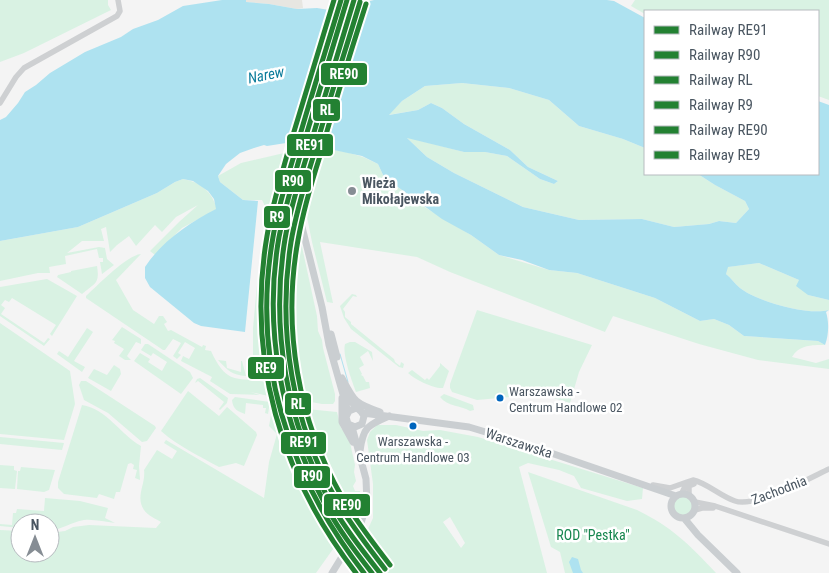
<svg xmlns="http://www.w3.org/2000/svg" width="829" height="573" viewBox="0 0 829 573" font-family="'Roboto Condensed',sans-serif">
<rect width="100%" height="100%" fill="#f4f4f4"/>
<path fill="#d9f2e3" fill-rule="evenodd" d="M 0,0 L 108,0 L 108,5 L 111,10 L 24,53 L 0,62 Z
M 635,0 L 829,0 L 829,100 L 818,96 L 818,11 L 645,11 L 645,14 L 631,6 Z
M 462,83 L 509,88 L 549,100 L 579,126 L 623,139 L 645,148 L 645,174 L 698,174 L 715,185 L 745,201 L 749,209 L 736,223 L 719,221 L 709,224 L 674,227 L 642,219 L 579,220 L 523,207 L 454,173 L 427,157 L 406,137 L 464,152 L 485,152 L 507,156 L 540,179 L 554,184 L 558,181 L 528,167 L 510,150 L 464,124 L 442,108 L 431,103 L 418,110 L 388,115 L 402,101 L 425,86 Z
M 322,146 L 329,149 L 346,152 L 363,157 L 378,164 L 384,177 L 426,208 L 471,235 L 499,255 L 549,270 L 577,273 L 655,298 L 700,321 L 714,319 L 729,325 L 744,336 L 818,341 L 825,345 C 811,345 799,345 792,357 L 816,363 L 829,359 L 829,369 L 758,360 L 699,344 L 613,316 L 605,332 L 450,272 L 417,257 L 320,242 L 333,303 L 327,302 L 312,242 L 303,197 L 307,196 L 310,190 C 305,178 310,158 315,147 Z
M 297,150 C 290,176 279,201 275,228 C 266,276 269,326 268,375 L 253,375 L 253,328 L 257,285 L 269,214 L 262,200 L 243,200 L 220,182 L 218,176 L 241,163 Z
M 183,179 C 201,182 212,192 217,209 L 182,228 L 155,255 L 150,251 L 179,222 L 198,205 L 176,217 L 162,232 L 155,225 L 136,246 L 129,236 L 117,245 L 110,252 L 106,227 L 101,229 L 104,241 L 82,241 L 67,253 L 99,247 L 105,248 L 107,259 L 114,265 L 102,274 L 100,262 L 103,262 L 103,258 L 99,258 L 97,249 L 65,256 L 66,264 L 49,267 L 50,273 L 38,273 L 0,281 L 0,241 L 78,227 L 157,193 L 175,182 Z
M 294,210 L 317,316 L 318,331 L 322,340 L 323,348 L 335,394 L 335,401 L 333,404 L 322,404 L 295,399 C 291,376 287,353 284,330 C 280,292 284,246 294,210 Z
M 141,254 L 116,280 L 133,310 L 154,324 L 159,316 L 163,316 L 167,322 L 164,324 L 168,331 L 171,330 L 202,347 L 203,345 L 206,346 L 205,350 L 211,351 C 228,388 237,375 270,383 L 273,397 L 250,392 L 260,395 L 230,394 L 210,381 L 212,377 L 181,361 L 183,356 L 189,359 L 195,348 L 185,342 L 178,353 L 181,355 L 177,359 L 173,356 L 181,343 L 173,339 L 165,350 L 163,350 L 86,298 L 86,296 C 98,285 127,255 141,254 Z
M 759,263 L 799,280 L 808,295 L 829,300 L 829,310 C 809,316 756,301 740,288 C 735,284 731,278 726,274 L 727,267 Z
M 97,266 C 100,284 95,283 82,294 L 57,277 L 58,275 L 71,272 L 71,271 Z
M 47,279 L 77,296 L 52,336 L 50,334 L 56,325 L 12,298 L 9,302 L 5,300 L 1,305 L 5,308 L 1,314 L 44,343 L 48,338 L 50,339 L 44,346 L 0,316 L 0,287 Z
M 352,294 L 356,295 L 357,297 L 353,296 L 343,309 L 345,312 L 345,317 L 351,322 L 351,324 L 394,359 L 395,362 L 400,366 L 401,362 L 404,364 L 403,368 L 399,367 L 351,329 L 344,318 L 340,306 Z
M 477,310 L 592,345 L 579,372 L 570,403 L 541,394 L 477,400 L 452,392 L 450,388 L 450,384 Z
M 0,323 L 70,371 L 75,404 L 64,440 L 0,434 Z
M 122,327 L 141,339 L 141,344 L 136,342 L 127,356 L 131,360 L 125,360 L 119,356 L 124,349 L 114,343 L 115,341 L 112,340 Z
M 87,328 L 93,332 L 74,361 L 85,367 L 82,372 L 57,354 L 59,351 L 68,357 Z
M 350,342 L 355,342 L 372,352 L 373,361 L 368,351 L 360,357 L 364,365 L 359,368 L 362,374 L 361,375 L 363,376 L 366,382 L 369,382 L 370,388 L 356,392 C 352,381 342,355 345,344 Z
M 145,344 L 148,344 L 190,372 L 193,378 L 181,394 L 134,361 L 140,353 L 150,359 L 148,362 L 162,371 L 167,362 L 153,353 L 151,356 L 141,350 Z
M 218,360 L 226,361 L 227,368 L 241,372 L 241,361 L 242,361 L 246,376 C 232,375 227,370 218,360 Z
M 440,363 L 449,371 L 443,388 C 434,389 414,379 408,373 L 412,370 L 425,380 L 427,378 L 429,380 L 440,366 Z
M 114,365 L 120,369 L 121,374 L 111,391 L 88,378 L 94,369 L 107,375 Z
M 200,378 L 228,398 L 227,403 L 220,410 L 219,409 L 224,402 L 198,381 L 195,383 L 197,379 Z
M 81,381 L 86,381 L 155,426 L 156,428 L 147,441 L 142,442 L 108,413 L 84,400 L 79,385 Z
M 188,391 L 219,416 L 227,407 L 256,432 L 257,435 L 244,466 L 236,463 L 219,467 C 199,456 178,446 161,431 Z
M 444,394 L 473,405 L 474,410 L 470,411 C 460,405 448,407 440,397 Z
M 235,397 L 270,402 L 268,414 L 265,413 L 266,408 L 263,408 L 263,405 L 246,403 L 245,414 C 238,411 233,410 232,400 Z
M 273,404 C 281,411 284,422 287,432 C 293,449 298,467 306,483 C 316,503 329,521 338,542 L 316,573 L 0,573 L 0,530 L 20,531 L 20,553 L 50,553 L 50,533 L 65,531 L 73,527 L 89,525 L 156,528 L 161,522 C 156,519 147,515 144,510 C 135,497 146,484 144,470 L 157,450 L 172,459 L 177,451 L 164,443 L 166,440 L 264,498 L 269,462 L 277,434 L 269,426 Z
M 82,405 C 107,409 121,435 141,446 L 139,466 L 140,480 L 135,478 L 137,470 L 133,469 L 134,465 L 131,463 L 128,464 L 120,492 L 116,492 L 114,499 L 99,494 L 97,498 L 64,494 L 58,488 L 58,482 Z
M 297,408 L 337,412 L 341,428 L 349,438 L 355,465 L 354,472 L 356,481 L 353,486 L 355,491 L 360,491 C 361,506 358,518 351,530 L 331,494 L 314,457 Z
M 377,425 L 396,425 L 423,431 L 440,430 L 478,437 L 643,488 L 642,499 L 627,501 L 581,488 L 574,476 L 559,470 L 528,463 L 519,467 L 547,573 L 386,573 L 360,540 L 371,534 L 368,529 L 373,518 L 373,484 L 367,440 L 370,432 ZM 450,517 L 465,543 L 461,548 L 443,522 Z
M 0,437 L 64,443 L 62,450 L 0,444 Z
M 0,465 L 14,466 L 14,470 L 17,471 L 15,489 L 0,488 Z
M 21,467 L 55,470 L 49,490 L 44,492 L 17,489 L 18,471 L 20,471 Z
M 528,472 L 637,510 C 672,527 690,545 716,573 L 565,573 L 560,552 L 551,547 Z
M673 506a10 10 0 1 1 20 0a10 10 0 1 1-20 0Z
M 45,498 L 80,501 L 108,508 L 105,518 L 115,523 C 105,522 94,519 84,520 C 71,522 62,530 50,530 L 50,523 L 20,523 L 20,528 L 0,526 L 0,524 L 12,525 L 13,513 L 16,513 L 17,509 L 44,511 Z"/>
<path fill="#e7e6e1" d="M 246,0 L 302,0 L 303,8 L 297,9 L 269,4 L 246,2 Z"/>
<path fill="#aee2f0" d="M 222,0 L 246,0 L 246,2 L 269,4 L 297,9 L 317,8 L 341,12 L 360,11 L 370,1 L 374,0 L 607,0 L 614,1 L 645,18 L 645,148 L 623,139 L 579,126 L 549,100 L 509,88 L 462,83 L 425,86 L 402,101 L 389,115 L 418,110 L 431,103 L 442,108 L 464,124 L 510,150 L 528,167 L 558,181 L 554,184 L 540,179 L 507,156 L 485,152 L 464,152 L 407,138 L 427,157 L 454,173 L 523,207 L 579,220 L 642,219 L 674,227 L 709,224 L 719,221 L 736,223 L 749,209 L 745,201 L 715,185 L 698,174 L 818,174 L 818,101 L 829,105 L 829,300 L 808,295 L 796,286 L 799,280 L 759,263 L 728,267 L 726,274 C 731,278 735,284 740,288 C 756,301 809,316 829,310 L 826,312 C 829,321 829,335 825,345 L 818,341 L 744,336 L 729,325 L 714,319 L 700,321 L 655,298 L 577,273 L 549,270 L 522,260 L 499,255 L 471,235 L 442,219 L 384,177 L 378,164 L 362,156 L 329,149 L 322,146 L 317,140 L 297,139 L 286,143 L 267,146 L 264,145 L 254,148 L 240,153 L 226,164 L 218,176 L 220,182 L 243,200 L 258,201 L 245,332 L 201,326 L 194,323 L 150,287 L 145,278 L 145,267 C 162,241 189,223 216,209 L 214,199 L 208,191 L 193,181 L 183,179 L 175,182 L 157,193 L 78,227 L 0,241 L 0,120 L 6,117 L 18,103 L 25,92 L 36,85 L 50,73 L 85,52 L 121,37 L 133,29 L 158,20 L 183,6 Z
M 572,557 L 578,559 L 581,570 L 583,573 L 573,573 L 569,562 Z"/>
<path fill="#f4f4f4" d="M 341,10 L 346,10 L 307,142 L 301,142 Z"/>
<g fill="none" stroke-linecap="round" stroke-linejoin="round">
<path stroke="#aee2f0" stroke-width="1" d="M 340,354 L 348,382"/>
<path stroke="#ced0d2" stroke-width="5.5" d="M 0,103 L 16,77 L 24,68 L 117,16 L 120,11 L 118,0
M 653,485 L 670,488 L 687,482
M 682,493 L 687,482 L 693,480 C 707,483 720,496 735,501 C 755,508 808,479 829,469
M 689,495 L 689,486 L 694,484
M 695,502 L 715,506 L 829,544
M 695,510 L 702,508 L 713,508"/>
<path stroke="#caced1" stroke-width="7" d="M 331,334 L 337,357
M 342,378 C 354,401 354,403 380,412
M 348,396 C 353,408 360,407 364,416 L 362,424 L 355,427 L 348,424 L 346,417 L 349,411 L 356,408
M 342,398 L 342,422 L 353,442
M 348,412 L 329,345 L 322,307 L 301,223 L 299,199 L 304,165 L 354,0
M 363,413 L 469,427 L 522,443 L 676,496
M 360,451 C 363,427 368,425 389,416
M671 506a12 12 0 1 1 24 0a12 12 0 1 1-24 0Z
M 684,518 L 698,535 L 737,573
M 332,573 L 359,529 L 367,504 L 366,479 L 352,427"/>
<defs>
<path id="rail-1" d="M 354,0 C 339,51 323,101 308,152 C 299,181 290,209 285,239 C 270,330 287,422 330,502 C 344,527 362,550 380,573"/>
<path id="rail-2" d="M 347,0 C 332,50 317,99 302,149 C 294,178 285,207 279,237 C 263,329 281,422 325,504 C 338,529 355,551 372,573"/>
<path id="rail-3" d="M 360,2 C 345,52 328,103 314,154 C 305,183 296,212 291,242 C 277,330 292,424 337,501 C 351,525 368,547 385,569"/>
<path id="rail-4" d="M 341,0 C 326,50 310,99 296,149 C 287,178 278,207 273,237 C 251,361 288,475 364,573"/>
<path id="rail-5" d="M 366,4 C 350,54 334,105 320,156 C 311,184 303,212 298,240 C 282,328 298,420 342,497 C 356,521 373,543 390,565"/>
<path id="rail-6" d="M 334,0 C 319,49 304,99 289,148 C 281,177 272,206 267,236 C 246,359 281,476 356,573"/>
</defs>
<use href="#rail-1" stroke="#fff" stroke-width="9"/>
<use href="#rail-2" stroke="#fff" stroke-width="9"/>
<use href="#rail-3" stroke="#fff" stroke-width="9"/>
<use href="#rail-4" stroke="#fff" stroke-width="9"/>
<use href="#rail-5" stroke="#fff" stroke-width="9"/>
<use href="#rail-6" stroke="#fff" stroke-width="9"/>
<use href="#rail-1" stroke="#238132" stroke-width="5"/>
<use href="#rail-2" stroke="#238132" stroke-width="5"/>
<use href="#rail-3" stroke="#238132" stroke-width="5"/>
<use href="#rail-4" stroke="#238132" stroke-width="5"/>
<use href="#rail-5" stroke="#238132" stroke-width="5"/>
<use href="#rail-6" stroke="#238132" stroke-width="5"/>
</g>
<circle fill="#868d94" stroke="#fff" stroke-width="2" cx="352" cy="191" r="5"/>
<g fill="#0065bd" stroke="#fff" stroke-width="2">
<circle cx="500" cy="398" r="4.5"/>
<circle cx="413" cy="426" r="4.5"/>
</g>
<g text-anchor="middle" stroke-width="5" stroke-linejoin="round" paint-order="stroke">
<g font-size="13" fill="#4a5661" stroke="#fff" text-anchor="start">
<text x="509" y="396">Warszawska -<tspan x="509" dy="16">Centrum Handlowe 02</tspan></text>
<text x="413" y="446" text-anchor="middle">Warszawska -<tspan x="413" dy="16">Centrum Handlowe 03</tspan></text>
</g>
<g font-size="14" font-weight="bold" fill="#4a5661" stroke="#fff" text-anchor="start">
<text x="362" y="188">Wieża<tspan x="362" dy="16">Mikołajewska</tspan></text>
</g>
<g font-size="14" fill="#4a5661" stroke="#fff">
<text transform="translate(519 443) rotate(18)" y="5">Warszawska</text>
<text transform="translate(779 490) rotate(-21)" y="5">Zachodnia</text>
</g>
<g font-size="14" fill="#17864f" stroke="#fff">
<text x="593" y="540">ROD "Pestka"</text>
</g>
<g font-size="15" font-style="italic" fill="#0c7c9b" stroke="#fff">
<text transform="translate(266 75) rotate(-11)" y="5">Narew</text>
</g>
</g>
<g stroke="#fff" stroke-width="2">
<rect x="320" y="62" width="48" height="24" rx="5" fill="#238132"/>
<rect x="312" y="98" width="29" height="24" rx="5" fill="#238132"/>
<rect x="286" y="133" width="48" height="24" rx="5" fill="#238132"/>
<rect x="274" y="169" width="38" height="24" rx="5" fill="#238132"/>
<rect x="263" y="205" width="28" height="24" rx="5" fill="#238132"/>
<rect x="247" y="356" width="38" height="24" rx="5" fill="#238132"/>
<rect x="284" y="392" width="28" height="24" rx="5" fill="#238132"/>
<rect x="280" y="431" width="47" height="24" rx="5" fill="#238132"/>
<rect x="293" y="465" width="38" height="24" rx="5" fill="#238132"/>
<rect x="323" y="493" width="48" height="24" rx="5" fill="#238132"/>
</g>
<g font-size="14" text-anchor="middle" font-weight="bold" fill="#fff">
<text x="344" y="79">RE90</text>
<text x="327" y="115">RL</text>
<text x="310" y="150">RE91</text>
<text x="293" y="186">R90</text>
<text x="277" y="222">R9</text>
<text x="266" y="373">RE9</text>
<text x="298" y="409">RL</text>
<text x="304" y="447">RE91</text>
<text x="312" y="481">R90</text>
<text x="347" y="510">RE90</text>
</g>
<rect x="644" y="10" width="175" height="165" fill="#ffffff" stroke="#b7bbc0"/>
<rect x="654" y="26" width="25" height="8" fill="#238132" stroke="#b7bbc0"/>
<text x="689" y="35" font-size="15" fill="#4a5661">Railway RE91</text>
<rect x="654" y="51" width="25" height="8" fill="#238132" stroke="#b7bbc0"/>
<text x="689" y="60" font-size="15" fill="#4a5661">Railway R90</text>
<rect x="654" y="76" width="25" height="8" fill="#238132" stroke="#b7bbc0"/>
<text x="689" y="85" font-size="15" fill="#4a5661">Railway RL</text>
<rect x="654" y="101" width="25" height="8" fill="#238132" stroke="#b7bbc0"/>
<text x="689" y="110" font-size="15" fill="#4a5661">Railway R9</text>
<rect x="654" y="126" width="25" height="8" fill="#238132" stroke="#b7bbc0"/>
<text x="689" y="135" font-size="15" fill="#4a5661">Railway RE90</text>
<rect x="654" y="151" width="25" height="8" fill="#238132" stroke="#b7bbc0"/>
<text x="689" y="160" font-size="15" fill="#4a5661">Railway RE9</text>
<g transform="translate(35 538)"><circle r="24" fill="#ffffff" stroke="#b7bbc0"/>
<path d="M0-4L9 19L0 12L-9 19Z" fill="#868d94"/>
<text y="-8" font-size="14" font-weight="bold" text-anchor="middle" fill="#4a5661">N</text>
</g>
</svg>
